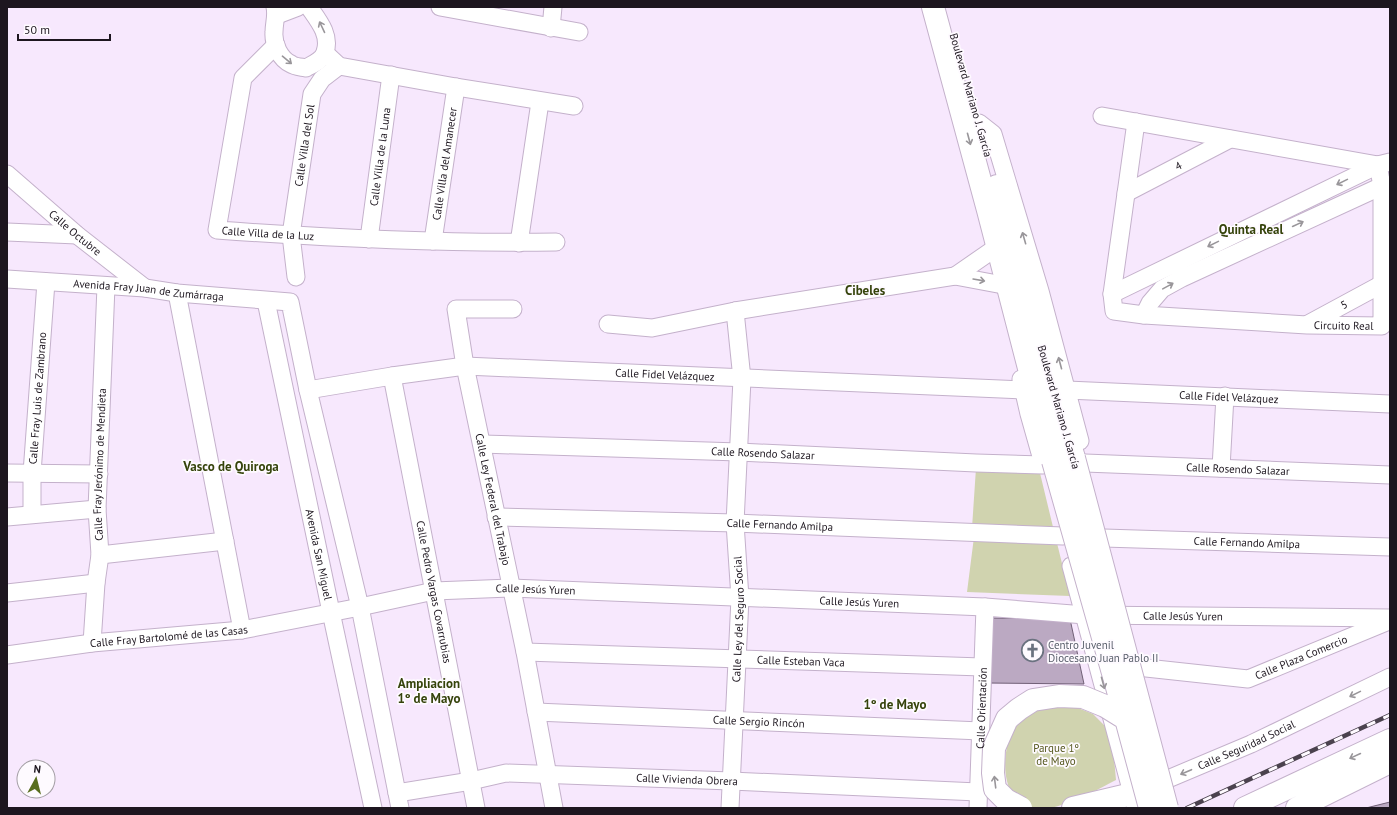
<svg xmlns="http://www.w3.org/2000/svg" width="1397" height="815" viewBox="0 0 1397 815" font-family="'PT Sans',sans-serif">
<rect width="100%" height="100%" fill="#f7e8fd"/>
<path fill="#d0d3af" d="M 976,468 L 1039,469 L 1053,527 L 972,528 Z
M 974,537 L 1056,539 L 1070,596 L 967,592 Z
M 1068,704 L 1093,714 L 1106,727 L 1114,758 L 1116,780 C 1097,790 1058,812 1037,808 C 1028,807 1018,802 1013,795 C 998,773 1005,726 1029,713 C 1041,706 1055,706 1068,704 Z"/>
<path fill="#bba9c2" stroke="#716077" d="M 989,618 L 1070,619 L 1084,684 L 987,683 Z
M 1390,802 L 1390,808 L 1366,808 Z"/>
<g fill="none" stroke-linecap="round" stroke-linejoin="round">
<defs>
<g id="minor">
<path d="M 275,7 C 277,16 274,23 274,32 C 273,44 280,59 291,64 C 295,67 302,67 306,68 C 313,64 323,60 325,52 C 331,35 318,20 309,7"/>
<path d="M 440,7 L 579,32"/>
<path d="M 277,15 L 298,7"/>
<path d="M 551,28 L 553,7"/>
<path id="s1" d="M 276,45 L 243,78 L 217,230 C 330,238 443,244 556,242"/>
<path d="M 325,53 L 339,66 L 456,87 L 574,106"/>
<path d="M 1102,116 L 1378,165"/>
<path id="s2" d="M 1136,122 L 1112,294 L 1114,311 L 1144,315 L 1307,325 L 1382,326 L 1382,186 L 1378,165"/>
<path d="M 979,123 L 993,134 L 1040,291 L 1080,441"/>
<path id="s3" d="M 7,174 L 77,235 L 145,288"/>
<path id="s4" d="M 1126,193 L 1230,139"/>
<path d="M 7,232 L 77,235"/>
<path id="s5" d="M 369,239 L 391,75"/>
<path id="s6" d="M 433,241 L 456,87"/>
<path d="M 519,243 L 540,102"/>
<path d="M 955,276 L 994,249"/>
<path id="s7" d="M 296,277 L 291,235 L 312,94 L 322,79 L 339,66"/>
<path id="s8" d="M 7,279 L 145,288 L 177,293 L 290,302 L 308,390 L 360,607 L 400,808"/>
<path d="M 177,293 L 242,630"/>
<path d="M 1112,294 L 1378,165 L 1390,162"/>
<path id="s9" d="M 266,301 L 331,612 L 373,808"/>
<path id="s10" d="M 513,309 L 456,309 L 465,366 L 525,652 L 554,808"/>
<path d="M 1144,315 L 1150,303 L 1162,289 L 1182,278 L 1382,186 L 1390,185"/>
<path d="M 608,324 L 652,328 L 735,311 L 955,276 L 1003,285"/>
<path id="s11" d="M 1308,324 L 1382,284"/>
<path id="s12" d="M 392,376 L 476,808"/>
<path d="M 1021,379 L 1029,414 L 1042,460"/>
<path id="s13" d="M 308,390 L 392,376 L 465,366 L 1023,390"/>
<path id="s14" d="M 1067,390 L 1390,404"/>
<path id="s15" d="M 482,444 L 739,452 L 976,463 L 1043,465"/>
<path id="s16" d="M 1085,463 L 1390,475"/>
<path d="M 1221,468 L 1225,396"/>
<path d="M 7,473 L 99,474"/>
<path id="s17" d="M 32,514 L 32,473 L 46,282"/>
<path d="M 7,517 L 97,509"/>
<path id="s18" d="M 496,517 L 735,523 L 1063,536"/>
<path id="s19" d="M 1104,538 L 1390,547"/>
<path d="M 100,555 L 225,541"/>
<path d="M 1071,566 L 1136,808"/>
<path d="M 7,593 L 96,583"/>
<path id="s20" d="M 92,643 L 96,583 L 100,555 L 97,509 L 106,286"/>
<path id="s21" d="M 525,652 L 982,667"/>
<path id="s22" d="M 7,655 L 92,643 L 242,630 L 360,607 L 434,591 L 511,588 L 985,607 L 1085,615 L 1390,618"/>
<path id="s23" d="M 1137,667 L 1248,679 L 1389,621"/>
<path id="s24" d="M 536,712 L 981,731"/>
<path id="s25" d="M 1149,787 L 1251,744 L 1390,677"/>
<path id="s26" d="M 397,793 L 471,781 L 506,773 L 731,781 L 978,792"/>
<path id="s27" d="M 730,808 L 740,598 L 735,523 L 742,379 L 735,311"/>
<path id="s28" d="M 978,808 L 985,607"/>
</g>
<path id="major" d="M 933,7 L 988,210 L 1053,461
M 997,186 L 1074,458
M 1073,808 L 1132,794
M 1245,808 L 1390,740
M 1297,808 L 1390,762"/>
</defs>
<use href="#minor" stroke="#c4b1cb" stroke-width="19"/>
<use href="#major" stroke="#c4b1cb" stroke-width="24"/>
<use href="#minor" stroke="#fff" stroke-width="17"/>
<use href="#major" stroke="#fff" stroke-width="22"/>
<defs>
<path id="rail" d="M 1187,808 L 1390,715"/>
</defs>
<use href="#rail" stroke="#4b424e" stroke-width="4.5"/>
<use href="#rail" stroke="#fefaff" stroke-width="3" stroke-dasharray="9" stroke-linecap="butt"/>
<defs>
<path id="major-bridge" d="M 1074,458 L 1167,808
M 1053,461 L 1126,719 L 1150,808
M 1021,808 L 1006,800 L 995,789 L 993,773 L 994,748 L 1007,719 L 1019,709 L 1033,700 L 1059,696 L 1083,697 L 1105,706 L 1126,719"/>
</defs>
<use href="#major-bridge" stroke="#c4b1cb" stroke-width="24" stroke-linecap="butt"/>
<use href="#major-bridge" stroke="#fff" stroke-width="22"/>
</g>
<defs><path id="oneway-shaft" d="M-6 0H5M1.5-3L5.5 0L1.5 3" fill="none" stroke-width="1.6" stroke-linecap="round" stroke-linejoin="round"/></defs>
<g stroke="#99969a">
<use href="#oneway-shaft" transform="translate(322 27) rotate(-115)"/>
<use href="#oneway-shaft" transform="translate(287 60) rotate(40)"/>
<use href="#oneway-shaft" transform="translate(969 139) rotate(75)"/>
<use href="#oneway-shaft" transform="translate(1342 182) rotate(154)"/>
<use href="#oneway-shaft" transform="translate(1298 224) rotate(-25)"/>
<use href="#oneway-shaft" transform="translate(1024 238) rotate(-106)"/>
<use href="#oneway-shaft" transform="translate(1213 244) rotate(154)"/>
<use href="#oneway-shaft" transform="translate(979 280) rotate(10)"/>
<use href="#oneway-shaft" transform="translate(1168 286) rotate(-29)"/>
<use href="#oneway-shaft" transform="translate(1060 363) rotate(-105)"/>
<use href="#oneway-shaft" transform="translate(1103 683) rotate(75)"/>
<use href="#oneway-shaft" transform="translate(1355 694) rotate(154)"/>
<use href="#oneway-shaft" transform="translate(1355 756) rotate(155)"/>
<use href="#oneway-shaft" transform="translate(1186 772) rotate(157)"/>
<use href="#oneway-shaft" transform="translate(995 782) rotate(-97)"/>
</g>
<defs>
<symbol id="church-ring" viewBox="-11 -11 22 22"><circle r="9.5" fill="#fefaff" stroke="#6b7280" stroke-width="1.5"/><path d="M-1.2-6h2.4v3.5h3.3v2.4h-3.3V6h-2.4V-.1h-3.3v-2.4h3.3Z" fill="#6b7280"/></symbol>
</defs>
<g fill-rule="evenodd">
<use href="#church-ring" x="1020" y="638" width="25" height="25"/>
</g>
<g text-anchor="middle" stroke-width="3.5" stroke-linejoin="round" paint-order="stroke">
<g font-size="11" fill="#1d161f" stroke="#fefaff">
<text transform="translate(971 95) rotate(74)" y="4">Boulevard Mariano J. García</text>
<text dy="4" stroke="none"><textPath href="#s7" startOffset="133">Calle Villa del Sol</textPath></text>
<text dy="4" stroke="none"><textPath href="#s5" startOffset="83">Calle Villa de la Luna</textPath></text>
<text dy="4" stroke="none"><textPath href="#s6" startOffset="78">Calle Villa del Amanecer</textPath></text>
<text dy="4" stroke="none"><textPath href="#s4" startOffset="59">4</textPath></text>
<text dy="4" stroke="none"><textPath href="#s3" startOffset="90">Calle Octubre</textPath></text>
<text dy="4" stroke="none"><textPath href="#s1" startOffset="252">Calle Villa de la Luz</textPath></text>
<text dy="4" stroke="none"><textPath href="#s8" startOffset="142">Avenida Fray Juan de Zumárraga</textPath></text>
<text dy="4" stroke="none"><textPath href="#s11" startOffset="41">5</textPath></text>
<text dy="4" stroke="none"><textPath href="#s2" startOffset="421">Circuito Real</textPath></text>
<text dy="4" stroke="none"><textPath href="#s13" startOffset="359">Calle Fidel Velázquez</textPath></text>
<text dy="4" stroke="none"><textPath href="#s14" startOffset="162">Calle Fidel Velázquez</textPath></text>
<text dy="4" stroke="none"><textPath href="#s17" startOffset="116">Calle Fray Luis de Zambrano</textPath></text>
<text transform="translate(1059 407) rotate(74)" y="4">Boulevard Mariano J. García</text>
<text dy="4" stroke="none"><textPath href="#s15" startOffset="281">Calle Rosendo Salazar</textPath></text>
<text dy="4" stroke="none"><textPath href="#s20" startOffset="179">Calle Fray Jerónimo de Mendieta</textPath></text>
<text dy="4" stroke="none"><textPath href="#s16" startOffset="153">Calle Rosendo Salazar</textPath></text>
<text dy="4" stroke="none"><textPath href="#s10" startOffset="251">Calle Ley Federal del Trabajo</textPath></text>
<text dy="4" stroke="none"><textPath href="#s18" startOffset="284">Calle Fernando Amilpa</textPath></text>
<text dy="4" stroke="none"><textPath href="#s19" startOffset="143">Calle Fernando Amilpa</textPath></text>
<text dy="4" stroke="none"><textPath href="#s9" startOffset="259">Avenida San Miguel</textPath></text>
<text dy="4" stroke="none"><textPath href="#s22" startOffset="534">Calle Jesús Yuren</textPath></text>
<text dy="4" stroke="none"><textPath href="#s12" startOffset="220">Calle Pedro Vargas Covarrubias</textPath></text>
<text dy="4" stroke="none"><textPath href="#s22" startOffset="858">Calle Jesús Yuren</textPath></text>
<text dy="4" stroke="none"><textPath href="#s22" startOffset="1182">Calle Jesús Yuren</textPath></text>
<text dy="4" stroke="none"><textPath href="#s27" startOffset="189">Calle Ley del Seguro Social</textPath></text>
<text dy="4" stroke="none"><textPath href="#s22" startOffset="163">Calle Fray Bartolomé de las Casas</textPath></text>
<text dy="4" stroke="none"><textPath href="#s23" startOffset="169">Calle Plaza Comercio</textPath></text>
<text dy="4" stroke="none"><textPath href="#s21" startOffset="276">Calle Esteban Vaca</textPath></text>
<text dy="4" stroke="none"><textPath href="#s28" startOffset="100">Calle Orientación</textPath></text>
<text dy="4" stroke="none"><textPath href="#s24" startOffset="223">Calle Sergio Rincón</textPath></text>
<text dy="4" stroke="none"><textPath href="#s25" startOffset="106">Calle Seguridad Social</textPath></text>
<text dy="4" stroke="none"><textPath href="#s26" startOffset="292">Calle Vivienda Obrera</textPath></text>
</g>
<g font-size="11" fill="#5b616d" stroke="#fefaff" text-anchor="start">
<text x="1048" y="649">Centro Juvenil<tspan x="1048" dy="13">Diocesano Juan Pablo II</tspan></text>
</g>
<g font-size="11" fill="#54571c" stroke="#fefaff">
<text x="1056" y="752">Parque 1º<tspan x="1056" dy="13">de Mayo</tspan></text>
</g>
<g font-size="13" font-weight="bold" fill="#35430b" stroke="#fefaff">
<text x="1251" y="234">Quinta Real</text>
<text x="865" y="295">Cibeles</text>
<text x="231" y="471">Vasco de Quiroga</text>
<text x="429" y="688">Ampliacion<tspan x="429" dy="15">1º de Mayo</tspan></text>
<text x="895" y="709">1º de Mayo</text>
</g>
</g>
<rect width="1397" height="815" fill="none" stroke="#1d161f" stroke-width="16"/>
<g transform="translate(36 779) rotate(7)"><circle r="19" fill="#fefaff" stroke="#a49fa5"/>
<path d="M0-3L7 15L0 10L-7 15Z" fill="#596e1e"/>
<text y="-6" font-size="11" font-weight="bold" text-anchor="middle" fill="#1d161f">N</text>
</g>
<path d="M18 34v6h92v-6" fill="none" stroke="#1d161f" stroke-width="2"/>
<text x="24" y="34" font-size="12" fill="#1d161f" stroke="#fefaff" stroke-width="3" paint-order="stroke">50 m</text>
</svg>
